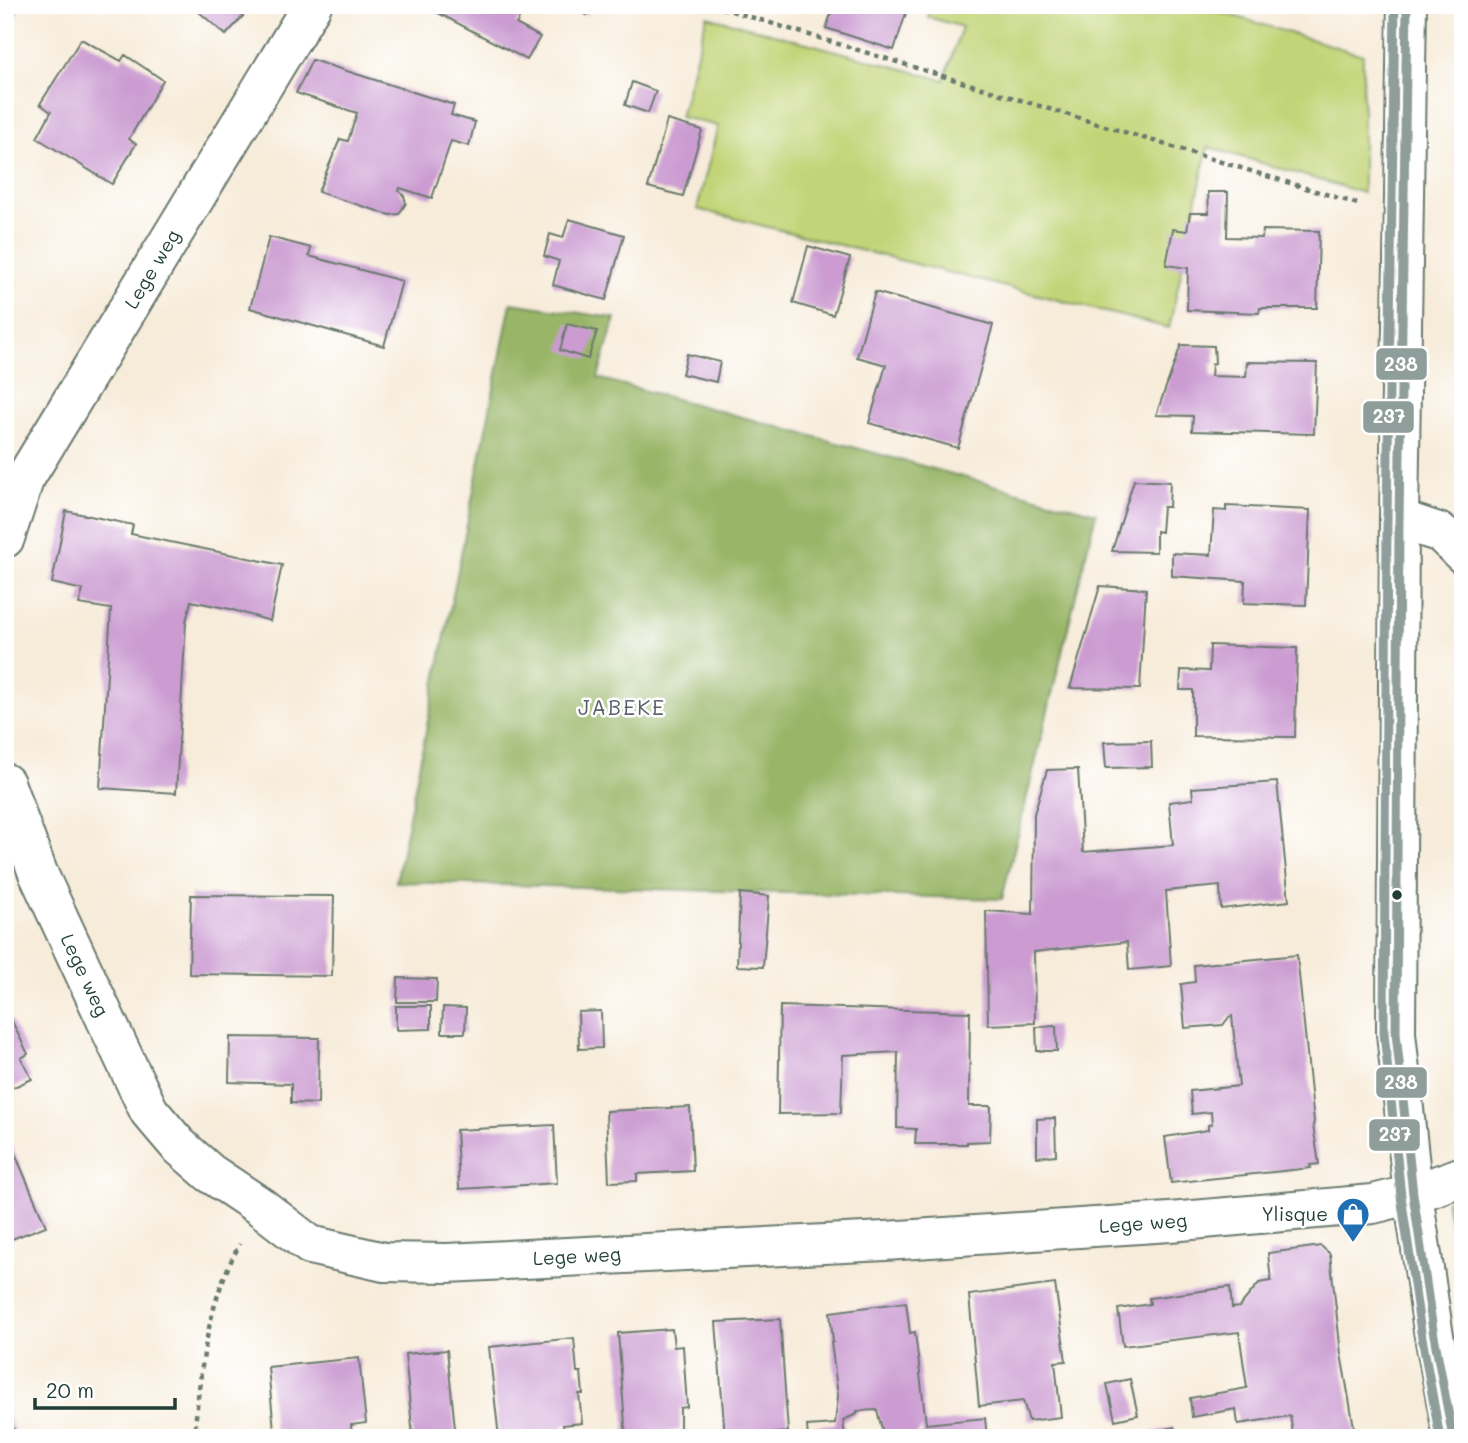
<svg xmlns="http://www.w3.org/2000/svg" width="1468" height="1443" viewBox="0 0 1468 1443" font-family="Mali,sans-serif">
<rect width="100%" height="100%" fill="#fff"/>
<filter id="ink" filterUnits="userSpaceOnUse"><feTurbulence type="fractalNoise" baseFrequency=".0143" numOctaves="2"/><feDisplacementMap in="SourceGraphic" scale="14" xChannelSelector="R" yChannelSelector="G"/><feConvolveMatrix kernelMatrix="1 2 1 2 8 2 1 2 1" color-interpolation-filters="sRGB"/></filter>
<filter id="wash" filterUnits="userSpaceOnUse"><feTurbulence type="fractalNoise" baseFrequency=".00686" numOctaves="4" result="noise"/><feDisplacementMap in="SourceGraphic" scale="28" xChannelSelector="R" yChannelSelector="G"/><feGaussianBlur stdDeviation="1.57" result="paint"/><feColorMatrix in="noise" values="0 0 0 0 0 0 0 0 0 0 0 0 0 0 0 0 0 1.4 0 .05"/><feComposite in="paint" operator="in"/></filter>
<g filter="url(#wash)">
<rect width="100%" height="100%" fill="#f7ecda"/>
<path fill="#c2d477" stroke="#708856" stroke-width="2" d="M 931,5 L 1197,5 L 1363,55 L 1363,193 L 1208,147 L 1169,328 L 697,209 L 718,126 L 680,117 L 707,16 L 944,80 L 962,27 L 928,17 Z"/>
<path fill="#99b668" stroke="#5c7a4e" stroke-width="2" d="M 511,303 L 615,318 L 598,378 L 1096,513 L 1002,899 L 396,882 Z
M 1463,1198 L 1463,1291 L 1446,1200 Z"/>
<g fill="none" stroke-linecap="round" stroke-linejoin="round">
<path stroke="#42abc1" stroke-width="14" d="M 5,21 L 13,5"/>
</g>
<g id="blocks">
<path fill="#cb9bd1" d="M 205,5 L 253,5 L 226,35 L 199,12 Z
M 428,5 L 527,5 L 516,24 L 540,37 L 527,60 L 427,7 Z
M 556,5 L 590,5 L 587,15 Z
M 834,5 L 882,5 L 906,13 L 894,50 L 826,28 Z
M 81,39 L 121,61 L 125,55 L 163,80 L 129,139 L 136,144 L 112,184 L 37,138 L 51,112 L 40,104 Z
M 312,60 L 454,105 L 451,115 L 475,122 L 469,146 L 451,141 L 432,198 L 400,188 L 399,191 L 404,196 L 406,203 L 399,214 L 390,215 L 318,192 L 340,139 L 348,141 L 357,113 L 296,93 Z
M 632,82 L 656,91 L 648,113 L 625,105 Z
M 667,120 L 702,130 L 683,196 L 648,187 Z
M 1208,192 L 1228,192 L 1227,237 L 1262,238 L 1263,230 L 1319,231 L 1317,308 L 1260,308 L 1259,313 L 1187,310 L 1188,268 L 1166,265 L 1173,229 L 1187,231 L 1190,213 L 1209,213 Z
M 569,219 L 624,235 L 606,300 L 553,285 L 559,261 L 544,256 L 550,234 L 563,238 Z
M 269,237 L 311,248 L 309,256 L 402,281 L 384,346 L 250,308 Z
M 808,246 L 850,258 L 833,315 L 793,303 Z
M 875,292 L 993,325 L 958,448 L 869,423 L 886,365 L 857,357 Z
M 567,324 L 597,331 L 588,359 L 560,350 Z
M 1181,345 L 1214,346 L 1215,363 L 1212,364 L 1211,376 L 1246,377 L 1247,362 L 1317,363 L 1314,434 L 1192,431 L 1193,416 L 1156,415 Z
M 687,354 L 720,362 L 716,382 L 682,374 Z
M 1134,480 L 1170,482 L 1169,507 L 1163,507 L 1161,532 L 1156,531 L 1156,552 L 1112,551 Z
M 1226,506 L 1310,510 L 1306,605 L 1244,603 L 1245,581 L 1172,576 L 1172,553 L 1211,555 L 1214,510 L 1226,511 Z
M 66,511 L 133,525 L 131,534 L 282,565 L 270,621 L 230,609 L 191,601 L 186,622 L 176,793 L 100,788 L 111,609 L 79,604 L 83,590 L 52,583 Z
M 1100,586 L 1146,589 L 1140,689 L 1070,688 Z
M 1210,645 L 1297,648 L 1295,737 L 1193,736 L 1193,690 L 1180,690 L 1181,670 L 1209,671 Z
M 1151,741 L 1152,767 L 1106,768 L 1104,742 Z
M 1078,769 L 1083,852 L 1173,845 L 1169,802 L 1193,799 L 1192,788 L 1277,782 L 1289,901 L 1221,909 L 1220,886 L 1166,891 L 1171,966 L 1129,970 L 1127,942 L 1034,952 L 1035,1023 L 988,1025 L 986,911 L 1033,914 L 1034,814 L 1047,770 Z
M 740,893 L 769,896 L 763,967 L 737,966 Z
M 191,895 L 334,896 L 332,976 L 189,974 Z
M 1297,955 L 1314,1122 L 1313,1125 L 1319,1164 L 1310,1165 L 1311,1168 L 1171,1183 L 1165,1137 L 1208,1130 L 1208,1125 L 1212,1124 L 1211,1112 L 1192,1114 L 1190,1091 L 1239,1086 L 1232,1016 L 1229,1017 L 1223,1025 L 1185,1028 L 1181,984 L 1195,982 L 1194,965 Z
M 398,978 L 437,979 L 436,1002 L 397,1002 Z
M 396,1006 L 431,1006 L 431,1029 L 396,1030 Z
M 780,1006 L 970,1012 L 969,1106 L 991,1106 L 990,1141 L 967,1142 L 967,1144 L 915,1144 L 916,1129 L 897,1128 L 898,1052 L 843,1055 L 841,1113 L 778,1114 Z
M 5,1007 L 28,1054 L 21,1058 L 32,1079 L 5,1091 Z
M 443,1007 L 466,1008 L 465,1033 L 442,1033 Z
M 601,1011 L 602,1048 L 579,1049 L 578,1012 Z
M 1056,1026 L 1057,1051 L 1037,1051 L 1036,1027 Z
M 230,1037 L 319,1038 L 318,1104 L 291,1103 L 291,1084 L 229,1082 Z
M 690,1107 L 693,1171 L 637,1174 L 637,1181 L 609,1182 L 606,1111 Z
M 1055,1118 L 1056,1155 L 1037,1157 L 1037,1119 Z
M 554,1125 L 557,1183 L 459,1189 L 456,1130 Z
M 5,1130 L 46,1226 L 12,1239 L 5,1220 Z
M 1321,1246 L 1330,1254 L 1341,1354 L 1356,1438 L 1270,1438 L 1293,1433 L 1290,1416 L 1238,1424 L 1236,1409 L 1192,1417 L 1190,1398 L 1247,1388 L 1239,1332 L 1123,1346 L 1118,1309 L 1150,1304 L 1149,1298 L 1230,1287 L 1232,1308 L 1239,1307 L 1259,1283 L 1271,1281 L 1268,1253 Z
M 1055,1284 L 1066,1361 L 1055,1362 L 1061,1417 L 1029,1421 L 1023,1401 L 979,1406 L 969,1295 Z
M 906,1302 L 910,1333 L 915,1332 L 926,1424 L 985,1418 L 987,1438 L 923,1438 L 922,1428 L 914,1438 L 890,1438 L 887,1433 L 883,1433 L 877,1410 L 857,1411 L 857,1414 L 843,1420 L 845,1438 L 808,1438 L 807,1426 L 835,1424 L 838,1396 L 831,1342 L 833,1342 L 830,1312 Z
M 780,1319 L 788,1432 L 725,1437 L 716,1322 Z
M 672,1329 L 674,1347 L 683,1346 L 687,1407 L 680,1408 L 680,1430 L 668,1432 L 668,1438 L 626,1438 L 618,1333 Z
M 574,1338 L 577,1372 L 581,1372 L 583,1394 L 579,1394 L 582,1423 L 563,1425 L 564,1438 L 499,1438 L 489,1347 Z
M 447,1350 L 456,1438 L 413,1438 L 405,1354 Z
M 359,1358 L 366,1423 L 351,1425 L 352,1438 L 279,1438 L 278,1429 L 274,1430 L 268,1367 Z
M 1130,1379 L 1138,1415 L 1115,1420 L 1107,1384 Z
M 5,1407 L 17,1438 L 5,1438 Z
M 1174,1427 L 1177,1438 L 1150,1438 L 1149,1433 Z"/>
</g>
</g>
<g filter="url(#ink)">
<use href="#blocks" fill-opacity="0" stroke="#6b7a6e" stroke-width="2"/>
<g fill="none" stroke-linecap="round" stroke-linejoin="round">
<defs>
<path id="minor" d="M 1399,519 L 1441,533 L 1463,554
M 5,538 L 24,480 L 312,5
M 5,783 L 38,873 L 113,1035 L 149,1111 L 178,1145 L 210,1173 L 261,1207 L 310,1245 L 384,1262 L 447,1263 L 885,1241 L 1170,1222 L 1373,1204 L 1413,1194 L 1463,1176"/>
<path id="secondary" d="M 1407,5 L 1399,519 L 1396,1033 L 1413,1194 L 1433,1330 L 1453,1438"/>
</defs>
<use href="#minor" stroke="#6b7a6e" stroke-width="42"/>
<use href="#secondary" stroke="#6b7a6e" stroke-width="42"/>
<path stroke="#6b7a6e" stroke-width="4.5" stroke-dasharray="5 5" stroke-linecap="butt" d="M 712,5 L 1361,205
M 194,1438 C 200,1373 207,1301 240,1244"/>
<use href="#minor" stroke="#fff" stroke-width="38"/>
<use href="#secondary" stroke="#fff" stroke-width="38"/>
<defs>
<path id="bus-1" d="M 1407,5 L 1399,519 L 1396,1033 L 1413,1194 L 1433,1330 L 1453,1438"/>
<path id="bus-2" d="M 1395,5 L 1387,519 L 1384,1033 L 1401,1196 L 1421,1332 L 1440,1438"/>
</defs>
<use href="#bus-1" stroke="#fff" stroke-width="14"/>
<use href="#bus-2" stroke="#fff" stroke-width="14"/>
<use href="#bus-1" stroke="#8f9e9a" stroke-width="9"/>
<use href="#bus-2" stroke="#8f9e9a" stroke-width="9"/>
</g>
</g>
<defs>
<symbol id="shop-pin" viewBox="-11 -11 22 30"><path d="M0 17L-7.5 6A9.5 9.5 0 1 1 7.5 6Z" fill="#1f6fb2" stroke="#fff"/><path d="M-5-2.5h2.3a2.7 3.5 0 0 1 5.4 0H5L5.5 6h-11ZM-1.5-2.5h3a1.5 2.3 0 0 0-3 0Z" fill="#fff"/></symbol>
</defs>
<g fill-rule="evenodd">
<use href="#shop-pin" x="1334" y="1195" width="38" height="52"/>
</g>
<circle fill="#1f3d34" stroke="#fff" stroke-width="2.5" cx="1397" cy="895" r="6"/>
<g text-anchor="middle" stroke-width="5" stroke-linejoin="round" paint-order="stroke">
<g font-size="19" fill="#1f3d34" stroke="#fff">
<text transform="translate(152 269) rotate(-59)" y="7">Lege weg</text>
<text transform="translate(85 975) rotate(65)" y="7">Lege weg</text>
<text transform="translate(1143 1223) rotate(-4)" y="7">Lege weg</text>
<text transform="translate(577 1256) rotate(-3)" y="7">Lege weg</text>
</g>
<g font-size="19" fill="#1f3d34" stroke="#fff" text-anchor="end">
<text x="1328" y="1221">Ylisque</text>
</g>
<g font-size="21" letter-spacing="2" fill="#5b5e6b" stroke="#fff">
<text x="622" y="715">JABEKE</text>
</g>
</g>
<g stroke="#fff" stroke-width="2.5">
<rect x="1375" y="347" width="53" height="34" rx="7" fill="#8f9e9a"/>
<rect x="1362" y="400" width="53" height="34" rx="7" fill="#8f9e9a"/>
<rect x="1375" y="1066" width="53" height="33" rx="7" fill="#8f9e9a"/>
<rect x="1368" y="1118" width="53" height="34" rx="7" fill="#8f9e9a"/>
</g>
<g font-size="19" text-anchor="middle" font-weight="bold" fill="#fff">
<text x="1401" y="371">238</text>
<text x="1389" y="423">237</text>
<text x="1401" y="1089">238</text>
<text x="1395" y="1141">237</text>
</g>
<rect width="1468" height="1443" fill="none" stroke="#fff" stroke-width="28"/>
<path d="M35 1398v10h140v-10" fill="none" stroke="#1f3d34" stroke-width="3.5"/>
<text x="46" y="1398" font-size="21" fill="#1f3d34" stroke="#ffffff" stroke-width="5" paint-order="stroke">20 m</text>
</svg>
